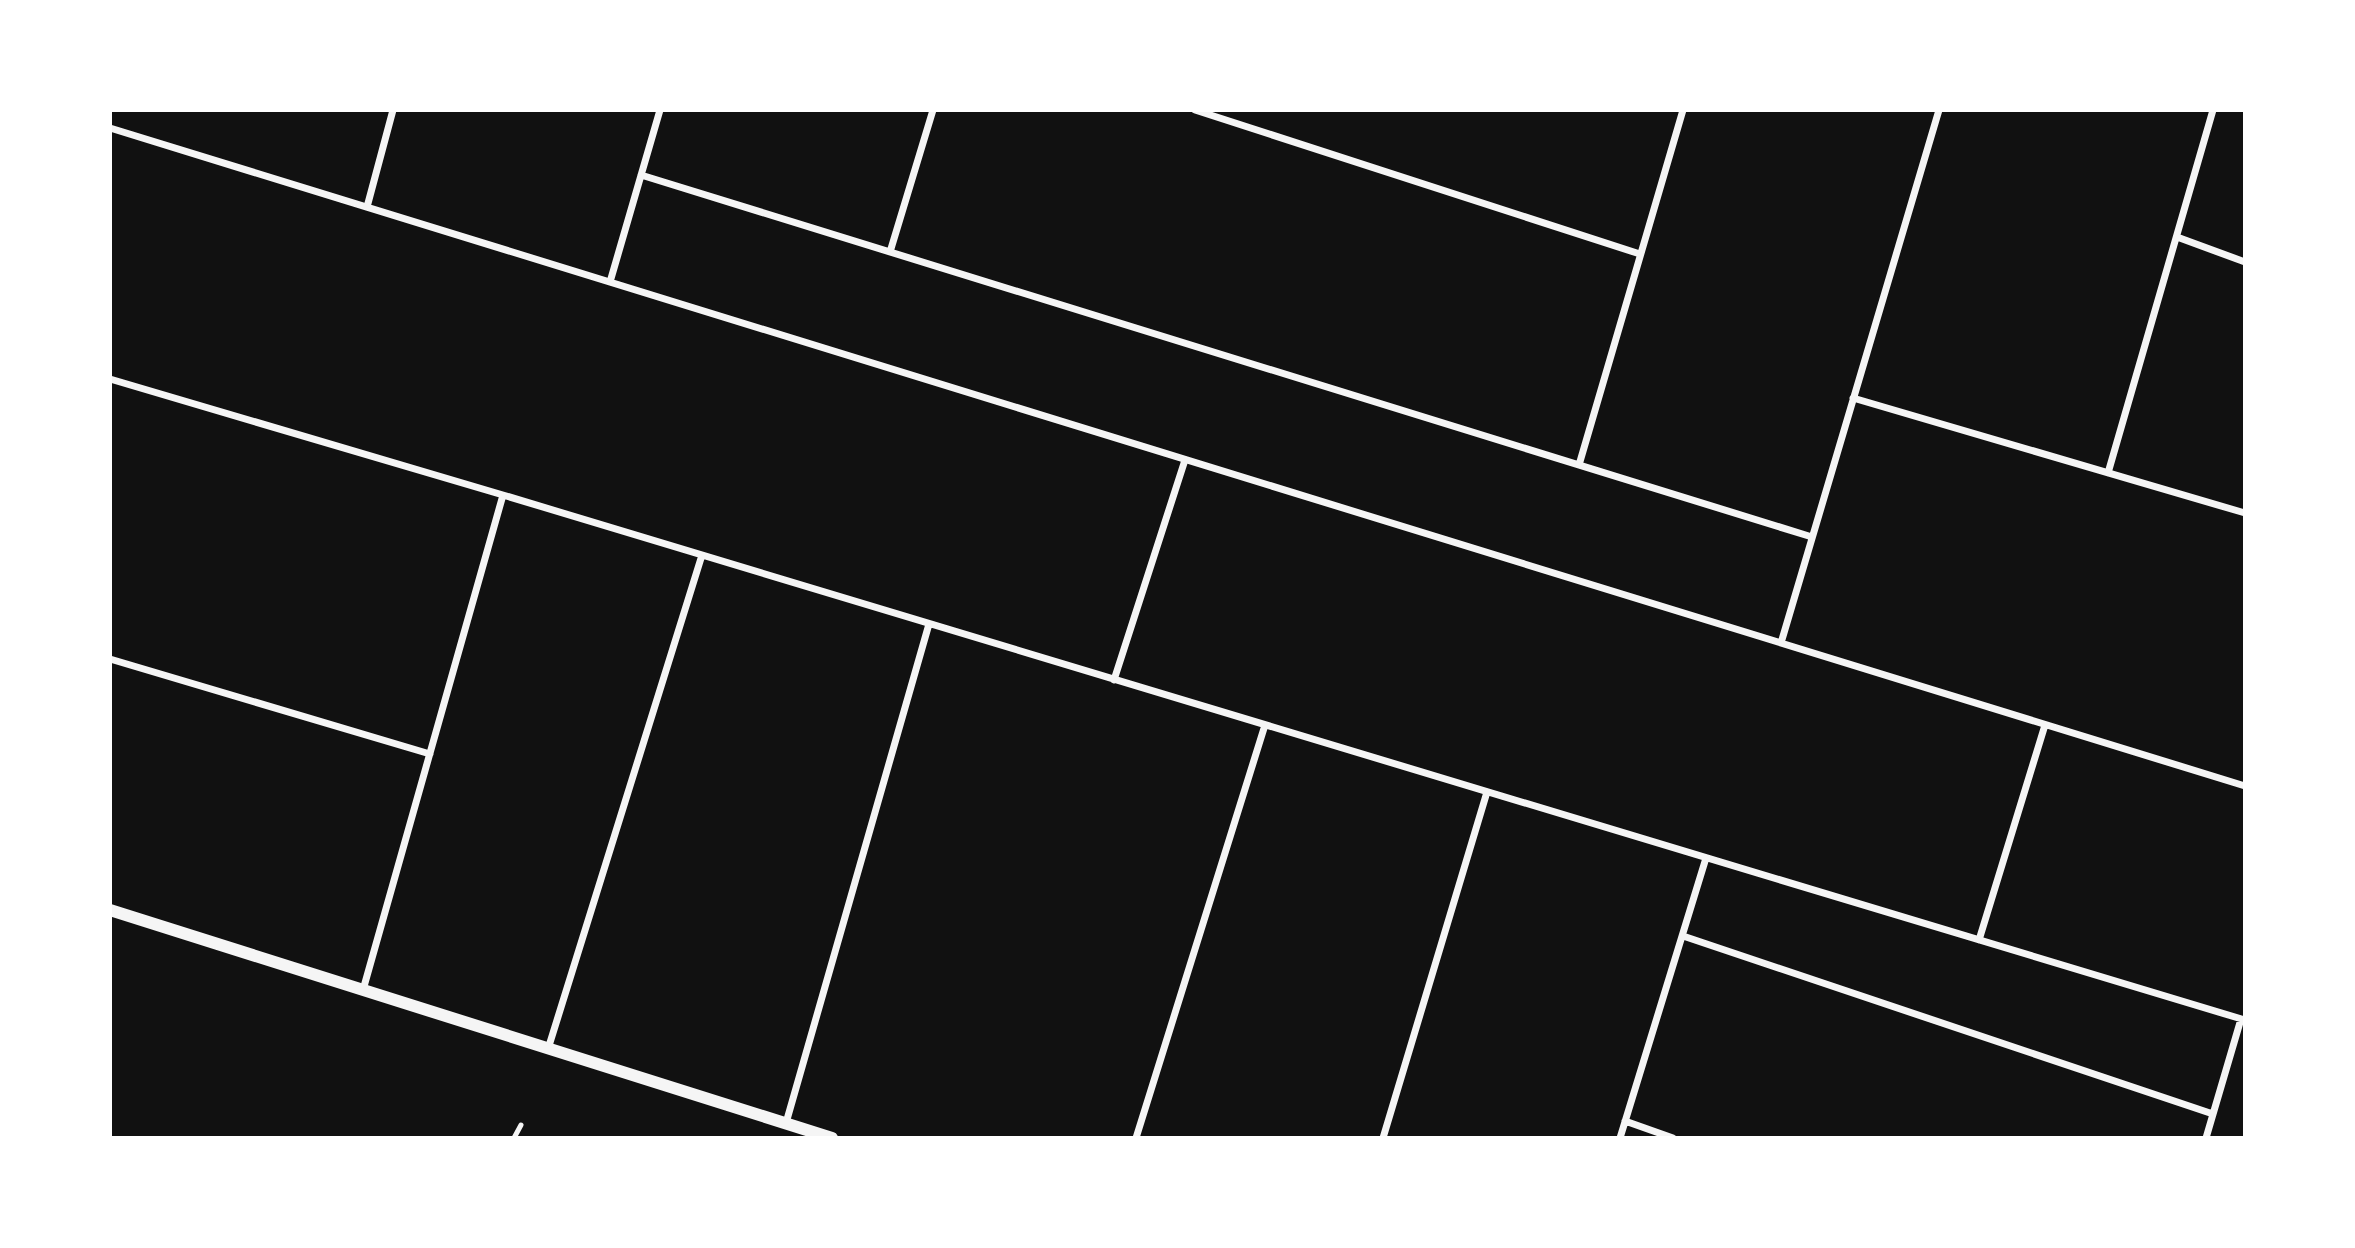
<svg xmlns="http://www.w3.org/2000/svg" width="2355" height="1248" viewBox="0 0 2355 1248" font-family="'Public Sans',sans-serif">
<rect width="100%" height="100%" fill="#111"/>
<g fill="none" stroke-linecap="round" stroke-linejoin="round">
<path stroke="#f5f5f5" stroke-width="5" d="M 514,1138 L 521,1125"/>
<path stroke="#f5f5f5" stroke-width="7" d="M 1195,110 L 1640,254
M 110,128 L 2245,786
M 641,175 L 1812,537
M 367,207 L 393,110
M 2177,237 L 2245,262
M 890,252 L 933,110
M 610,282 L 660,110
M 110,379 L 503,495 L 2245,1020
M 1853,398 L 2245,513
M 1579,465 L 1683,110
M 2108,473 L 2213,110
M 1781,643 L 1939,110
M 110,659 L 430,754
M 1114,680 L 1185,460
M 1683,936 L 2213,1114
M 1979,940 L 2045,725
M 363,990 L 503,495
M 548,1049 L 702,555
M 1625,1121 L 1673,1138
M 786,1123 L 929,624
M 1136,1138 L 1265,725
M 1383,1138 L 1487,792
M 1620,1138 L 1706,858
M 2206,1138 L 2241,1019"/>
<path stroke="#f5f5f5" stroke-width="12" d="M 110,910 L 832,1138"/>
</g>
<rect width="2355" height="1248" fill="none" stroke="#ffffff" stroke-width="224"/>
</svg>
